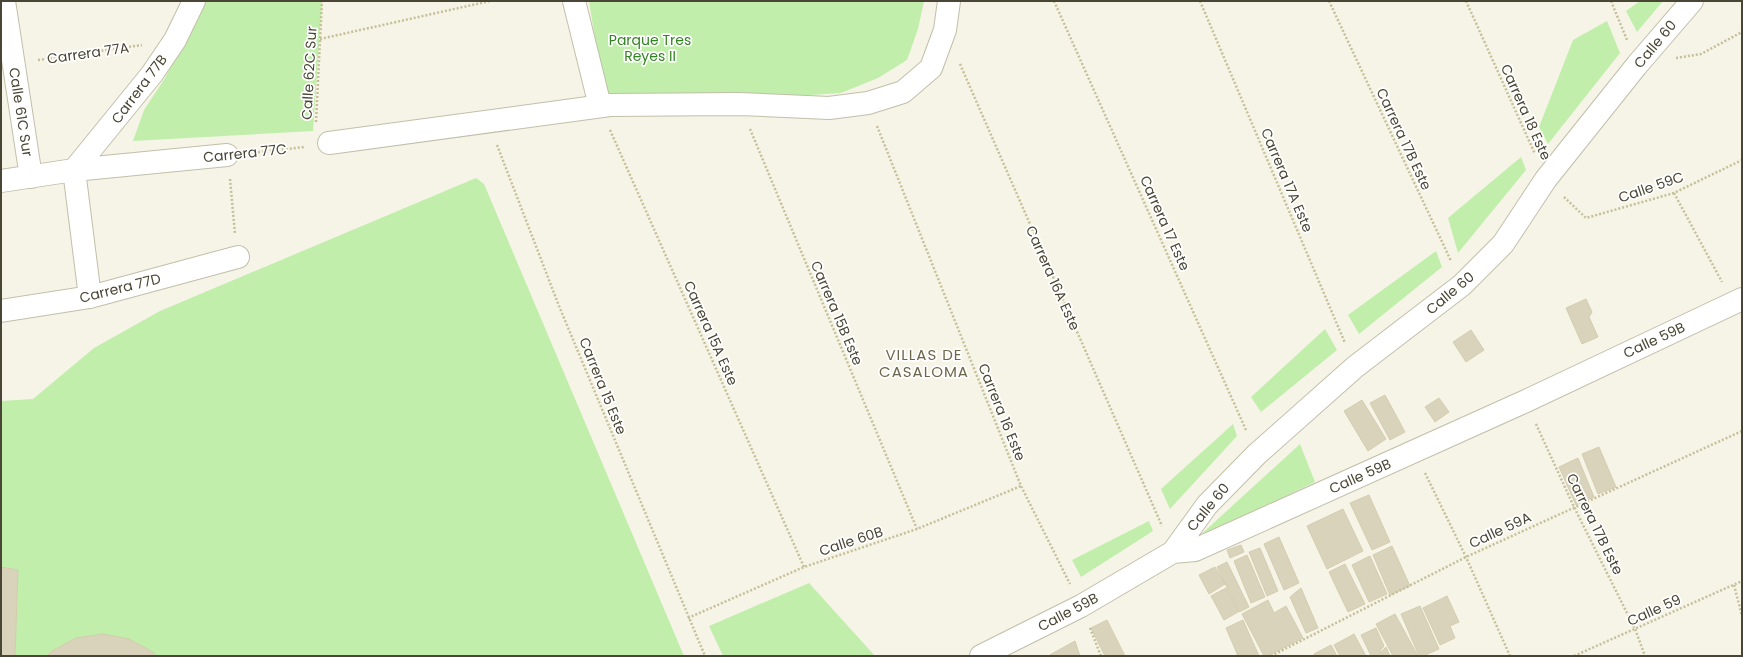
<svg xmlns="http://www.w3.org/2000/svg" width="1743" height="657" viewBox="0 0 1743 657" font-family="Poppins,sans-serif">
<rect width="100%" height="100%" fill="#f5f4e7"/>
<path fill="#c2eeac" d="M 204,1 L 322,1 L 313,131 L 133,141 L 144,110 L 165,78 Z
M 589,1 L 924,1 L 918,29 L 907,60 L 878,78 L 841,93 L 811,95 L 604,97 Z
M 1640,1 L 1663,1 L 1637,32 L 1626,11 Z
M 1607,21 L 1620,53 L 1548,144 L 1539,127 L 1573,40 Z
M 1521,157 L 1526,170 L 1458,253 L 1448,218 Z
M 476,178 L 484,184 L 684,656 L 1,656 L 1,401 L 33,399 L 94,348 L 160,311 Z
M 1436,251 L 1442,267 L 1359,334 L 1348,315 Z
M 1325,329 L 1337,350 L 1261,412 L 1251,397 Z
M 1233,424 L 1237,436 L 1170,509 L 1161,489 Z
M 1300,444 L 1315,482 L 1196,539 Z
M 1149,521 L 1153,531 L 1081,577 L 1072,560 Z
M 809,583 L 875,656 L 723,656 L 709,626 Z"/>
<path fill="#d9d3bb" stroke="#d4cdae" d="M 1586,299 L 1592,312 L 1589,317 L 1598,337 L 1582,344 L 1566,308 Z
M 1471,330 L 1484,350 L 1466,362 L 1453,342 Z
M 1385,395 L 1405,432 L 1390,440 L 1370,403 Z
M 1439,398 L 1449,412 L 1435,422 L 1425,407 Z
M 1362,400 L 1386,439 L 1368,451 L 1344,411 Z
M 1599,447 L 1616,487 L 1598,494 L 1582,454 Z
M 1578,458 L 1594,497 L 1576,505 L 1559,467 Z
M 1369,495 L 1390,542 L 1372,550 L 1350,503 Z
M 1343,509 L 1363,551 L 1327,569 L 1307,526 Z
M 1279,537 L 1299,583 L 1284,590 L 1264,544 Z
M 1241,545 L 1244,552 L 1230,558 L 1227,550 Z
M 1392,546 L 1410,586 L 1390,595 L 1373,555 Z
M 1260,548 L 1278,591 L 1267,596 L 1249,552 Z
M 1247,555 L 1265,597 L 1251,603 L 1234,561 Z
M 1370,556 L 1387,594 L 1369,602 L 1352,565 Z
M 1227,562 L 1249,607 L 1239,612 L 1217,567 Z
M 1345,564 L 1365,604 L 1348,612 L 1329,572 Z
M 1,567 L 18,570 L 15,656 L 1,656 Z
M 1215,567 L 1225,584 L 1209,594 L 1199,575 Z
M 1226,588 L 1238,612 L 1224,620 L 1211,596 Z
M 1301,588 L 1318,628 L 1306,633 L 1290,597 Z
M 1447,596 L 1459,622 L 1450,626 L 1455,638 L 1440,645 L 1423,608 Z
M 1268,600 L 1274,613 L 1286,606 L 1303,638 L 1268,656 L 1264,656 L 1242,614 Z
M 1420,606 L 1439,649 L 1423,656 L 1419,656 L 1401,614 Z
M 1395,614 L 1418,656 L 1393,656 L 1376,624 Z
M 1107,620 L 1125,656 L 1105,656 L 1091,628 Z
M 1243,620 L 1259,656 L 1238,656 L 1226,628 Z
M 1376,628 L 1384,646 L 1380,651 L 1382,656 L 1371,656 L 1361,635 Z
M 103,634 L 129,639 L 153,652 L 157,656 L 47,656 L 52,651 L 76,638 Z
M 1354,634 L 1366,656 L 1340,656 L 1334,645 Z
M 1075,641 L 1080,656 L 1048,656 Z
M 1331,645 L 1337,656 L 1315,656 L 1314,654 Z
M 1386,647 L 1390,656 L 1383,656 L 1381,652 Z"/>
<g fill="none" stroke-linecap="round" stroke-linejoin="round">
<defs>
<path id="minor" d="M 574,1 L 600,106
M 329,143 L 610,105 L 739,104 L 829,108 L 868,103 L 903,92 L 931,68 L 945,30 L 949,1
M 90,297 L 74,170 L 227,155
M 1,311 L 90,297 L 238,257
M 1173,552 L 1207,505 L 1257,454 L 1355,367 L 1462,285 L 1503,244 L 1546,179 L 1637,65 L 1692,1
M 981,656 L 1081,606 L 1173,552 L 1195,550 L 1526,401 L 1742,299"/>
<path id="tertiary" d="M 4,1 L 31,177
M 1,181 L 74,170 L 152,74 L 175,40 L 194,1"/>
</defs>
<use href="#minor" stroke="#c2bfa9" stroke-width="24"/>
<use href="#tertiary" stroke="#c2bfa9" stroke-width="24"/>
<path stroke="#c6bf98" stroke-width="2.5" stroke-dasharray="2 2" stroke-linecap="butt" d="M 1054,1 L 1246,430
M 1200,1 L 1345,343
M 1329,1 L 1451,261
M 1466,1 L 1535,154
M 1611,1 L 1627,40
M 320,39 L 490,1
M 1676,58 L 1701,54 L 1742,32
M 38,60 L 142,45
M 960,64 L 1162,526
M 316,122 L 322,1
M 877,126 L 1021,486 L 1070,584
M 750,129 L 917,529
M 610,130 L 804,567
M 497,145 L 559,306 L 705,656
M 250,153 L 305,147
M 230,179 L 235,234
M 1674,193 L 1722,282
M 1564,197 L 1586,218 L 1674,193 L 1742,160
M 1536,424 L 1574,507 L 1635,629 L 1645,656
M 1425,473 L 1466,557 L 1510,656
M 1734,585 L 1742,616
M 688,618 L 804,567 L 917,529 L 1021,486
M 1090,628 L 1101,656
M 1271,656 L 1466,557 L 1742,431
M 1574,656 L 1742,581"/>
<use href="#minor" stroke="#fff" stroke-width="22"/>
<use href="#tertiary" stroke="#fff" stroke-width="22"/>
</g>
<g text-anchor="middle" stroke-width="3.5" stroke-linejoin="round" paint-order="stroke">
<g font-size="14" fill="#328321" stroke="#fff">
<text x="650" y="45">Parque Tres<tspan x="650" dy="16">Reyes II</tspan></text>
</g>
<g font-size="14" fill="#4a4635" stroke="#fff">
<text transform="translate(1655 44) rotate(-50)" y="5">Calle 60</text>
<text transform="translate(88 53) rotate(-8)" y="5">Carrera 77A</text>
<text transform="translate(309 73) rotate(-87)" y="5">Calle 62C Sur</text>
<text transform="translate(139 89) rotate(-53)" y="5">Carrera 77B</text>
<text transform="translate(21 112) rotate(81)" y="5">Calle 61C Sur</text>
<text transform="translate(1526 112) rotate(66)" y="5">Carrera 18 Este</text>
<text transform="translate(1404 139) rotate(65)" y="5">Carrera 17B Este</text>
<text transform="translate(245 153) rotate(-6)" y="5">Carrera 77C</text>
<text transform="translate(1287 180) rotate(67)" y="5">Carrera 17A Este</text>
<text transform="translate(1651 187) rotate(-19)" y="5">Calle 59C</text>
<text transform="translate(1165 223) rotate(66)" y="5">Carrera 17 Este</text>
<text transform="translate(1053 278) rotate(66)" y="5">Carrera 16A Este</text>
<text transform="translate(120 288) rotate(-14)" y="5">Carrera 77D</text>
<text transform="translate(1450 293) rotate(-40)" y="5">Calle 60</text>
<text transform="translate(837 313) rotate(67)" y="5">Carrera 15B Este</text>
<text transform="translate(711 333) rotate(66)" y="5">Carrera 15A Este</text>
<text transform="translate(1654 340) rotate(-25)" y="5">Calle 59B</text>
<text transform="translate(603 386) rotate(68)" y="5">Carrera 15 Este</text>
<text transform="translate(1002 412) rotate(68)" y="5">Carrera 16 Este</text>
<text transform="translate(1360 476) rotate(-24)" y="5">Calle 59B</text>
<text transform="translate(1208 507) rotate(-50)" y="5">Calle 60</text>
<text transform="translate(1595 524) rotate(64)" y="5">Carrera 17B Este</text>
<text transform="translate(1500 530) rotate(-25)" y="5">Calle 59A</text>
<text transform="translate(851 541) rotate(-18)" y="5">Calle 60B</text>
<text transform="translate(1654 610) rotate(-24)" y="5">Calle 59</text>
<text transform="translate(1068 612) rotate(-28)" y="5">Calle 59B</text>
</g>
<g font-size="15" letter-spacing="1" fill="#6e674b" stroke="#fff">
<text x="924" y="360">VILLAS DE<tspan x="924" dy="17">CASALOMA</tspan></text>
</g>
</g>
<rect width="1743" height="657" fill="none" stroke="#4a4635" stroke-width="4"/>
</svg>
